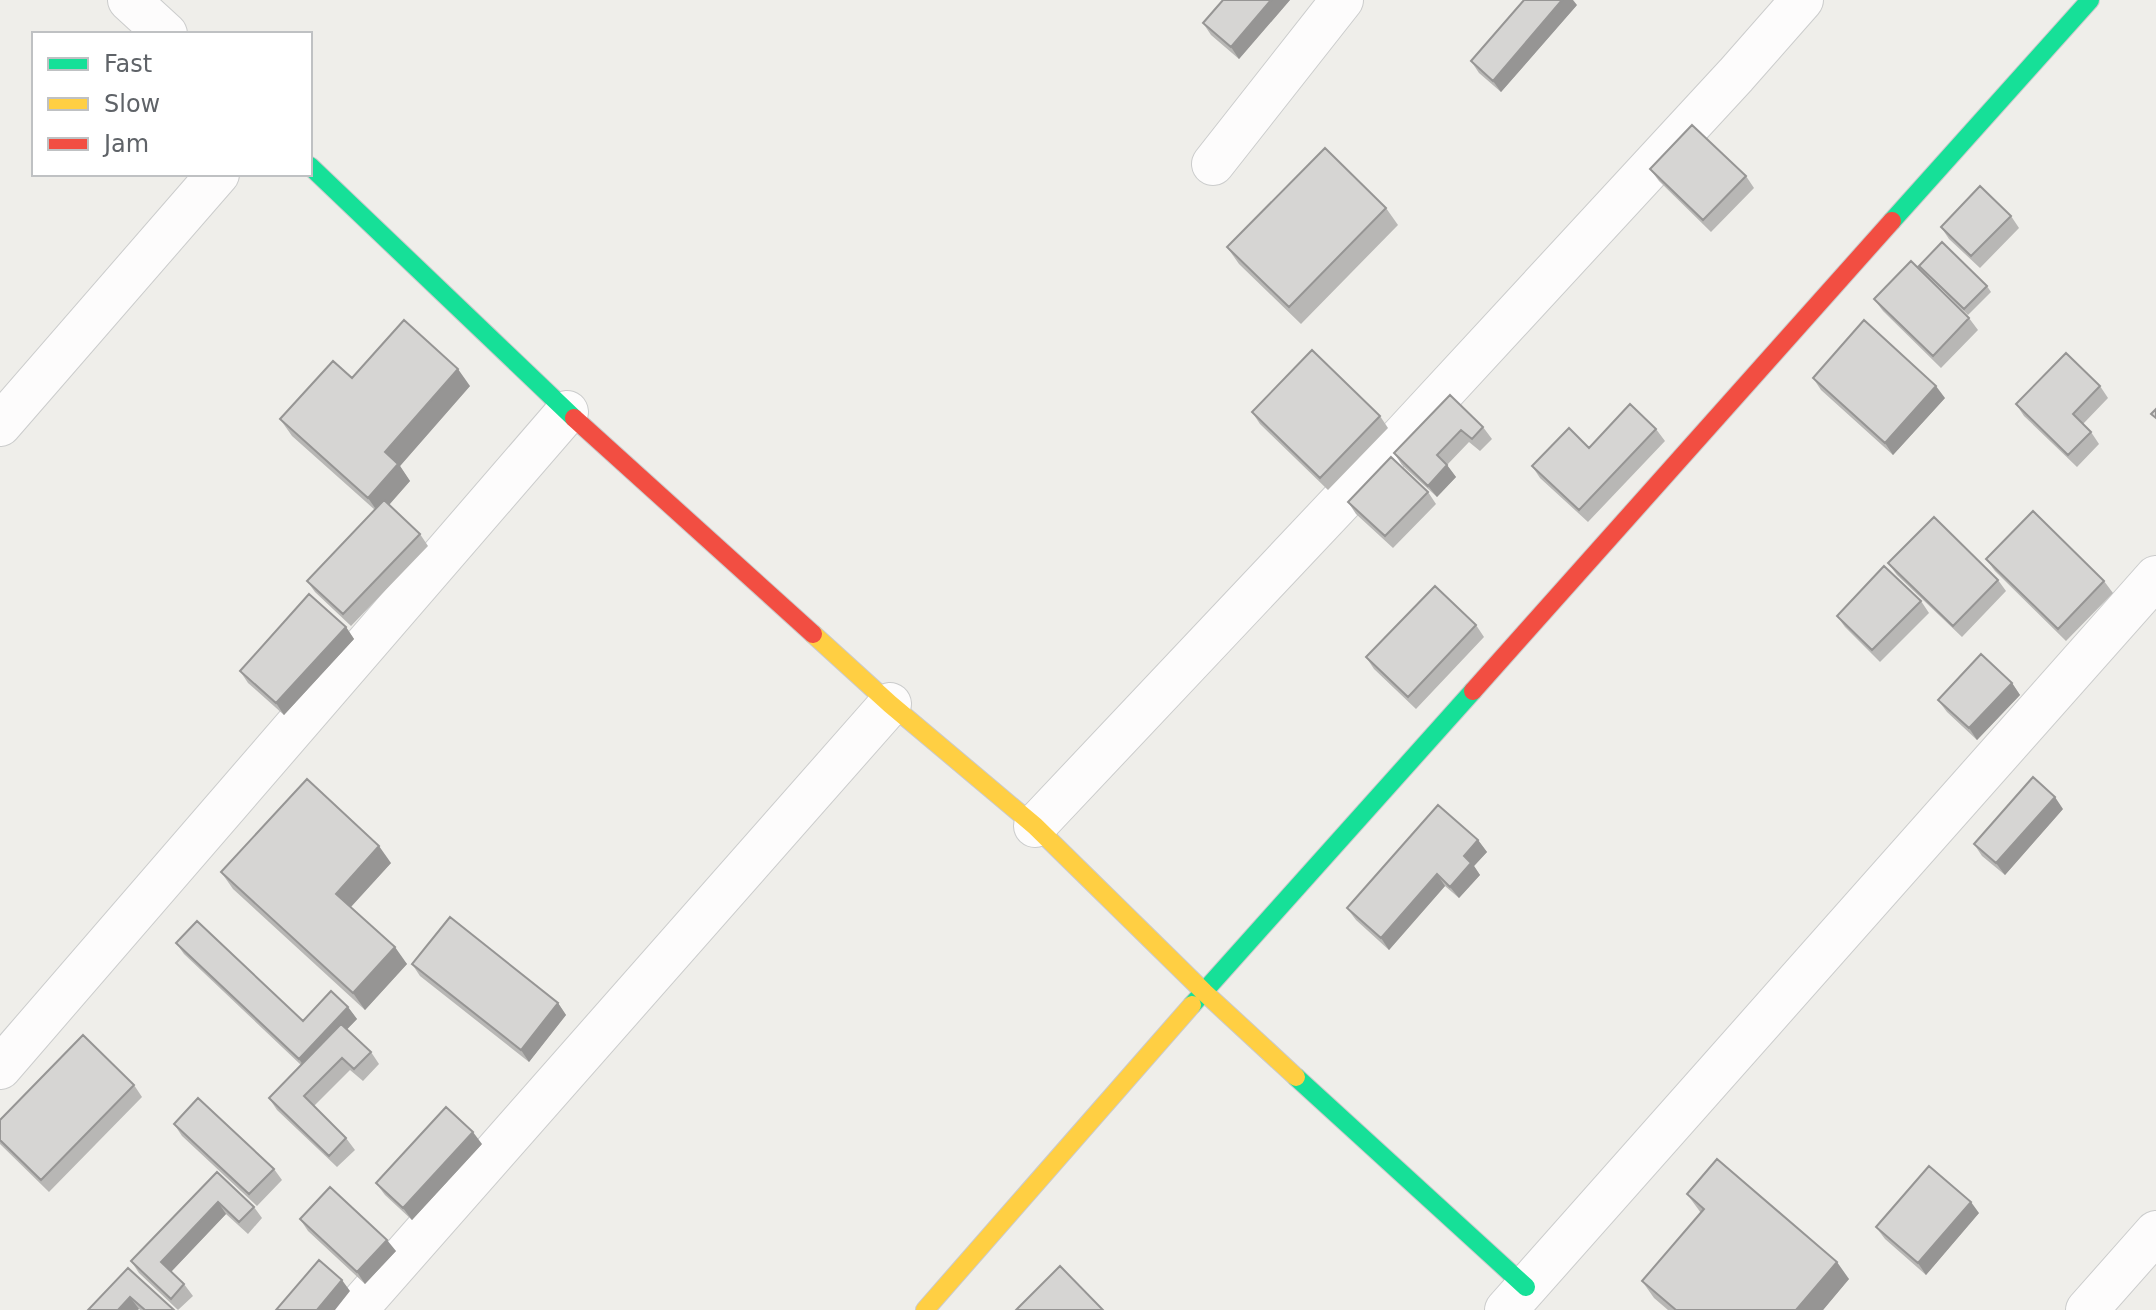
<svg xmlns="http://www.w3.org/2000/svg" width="2156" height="1310" viewBox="0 0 2156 1310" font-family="'DejaVu Sans',sans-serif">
<rect width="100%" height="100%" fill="#efeeea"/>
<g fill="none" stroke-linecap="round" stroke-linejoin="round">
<defs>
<path id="street" d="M 129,0 L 166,34
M 1213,164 L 1342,0
M 0,425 L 218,174
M 1035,826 L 1385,455 L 1736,75 L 1802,0
M 0,1068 L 567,412
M 356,1310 L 890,704
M 1506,1310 L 2156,577
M 2087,1310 L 2156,1232"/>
<path id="fast" d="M 310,166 L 574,418
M 1892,221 L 2090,0
M 1192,1005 L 1473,691
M 1296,1077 L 1526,1287"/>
<path id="slow" d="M 813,634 L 890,704 L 1035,826 L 1204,992 L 1296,1077
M 925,1310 L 1192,1005"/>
<path id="jam" d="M 574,418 L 813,634
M 1473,691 L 1892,221"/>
</defs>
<use href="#street" stroke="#cbcccc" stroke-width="44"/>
<use href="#fast" stroke="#cacacb" stroke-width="20"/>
<use href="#slow" stroke="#cacacb" stroke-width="20"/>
<use href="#jam" stroke="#cacacb" stroke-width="20"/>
<use href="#street" stroke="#fdfcfc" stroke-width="42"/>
<use href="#fast" stroke="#16e098" stroke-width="18"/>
<use href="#slow" stroke="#ffcf43" stroke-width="18"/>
<use href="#jam" stroke="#f24e42" stroke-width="18"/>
</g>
<path fill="#b8b7b5" d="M 1223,0 L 1290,0 L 1239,59 L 1211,35 L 1203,23 Z
M 1577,5 L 1501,92 L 1479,73 L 1471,61 Z
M 1650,169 L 1746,176 L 1754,188 L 1711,232 L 1659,181 Z
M 1386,208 L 1398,225 L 1301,324 L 1239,264 L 1227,247 Z
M 2011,216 L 2019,228 L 1980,268 L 1949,239 L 1941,227 Z
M 1919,266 L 1987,286 L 1991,292 L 1968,315 L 1924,272 Z
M 1874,299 L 1969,318 L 1978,330 L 1941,368 L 1883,311 Z
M 352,378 L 470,386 L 400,466 L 410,481 L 389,505 L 420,534 L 428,546 L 351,626 L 315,592 L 307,581 L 375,510 L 292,436 L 280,419 Z
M 1813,378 L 1945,398 L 1893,455 L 1821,390 Z
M 2100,386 L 2108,398 L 2083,424 L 2091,432 L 2099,444 L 2077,467 L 2024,416 L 2016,404 Z
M 1450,395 L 1483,427 L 1492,439 L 1480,451 L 1469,442 L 1447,465 L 1456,477 L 1437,497 L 1402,465 L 1394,453 Z
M 1252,412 L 1380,416 L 1388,428 L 1328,490 L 1260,424 Z
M 1656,429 L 1665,441 L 1588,522 L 1540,478 L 1532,466 L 1589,448 Z
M 1428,492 L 1436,504 L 1393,548 L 1356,514 L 1348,502 Z
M 1986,559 L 2104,581 L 2113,593 L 2066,641 L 1995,571 Z
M 1888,563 L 1998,580 L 2006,591 L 1962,637 L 1897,575 Z
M 1921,601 L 1929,613 L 1880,662 L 1845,627 L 1837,616 Z
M 1476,625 L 1484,637 L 1416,709 L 1374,669 L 1366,657 Z
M 346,627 L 354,639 L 284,715 L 248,683 L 240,671 Z
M 2012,683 L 2020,695 L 1977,740 L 1947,712 L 1938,700 Z
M 2063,809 L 2005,875 L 1982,856 L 1974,844 Z
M 1478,840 L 1487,852 L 1474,866 L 1480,875 L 1459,898 L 1445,886 L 1389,950 L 1356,920 L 1347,908 Z
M 391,863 L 351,907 L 407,964 L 365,1010 L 233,889 L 221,872 Z
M 176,943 L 303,1021 L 348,1007 L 357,1019 L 347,1029 L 371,1052 L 379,1064 L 363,1081 L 350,1070 L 314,1106 L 346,1138 L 355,1150 L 337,1167 L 277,1110 L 269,1098 L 301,1065 L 184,954 Z
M 412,964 L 558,1003 L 566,1015 L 529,1062 L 420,976 Z
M 134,1085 L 142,1097 L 49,1192 L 0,1144 L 0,1120 Z
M 174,1124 L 274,1169 L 282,1180 L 257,1206 L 182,1136 Z
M 482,1144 L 412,1220 L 385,1195 L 376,1183 Z
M 217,1172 L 254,1207 L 262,1218 L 248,1234 L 226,1214 L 171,1272 L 184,1284 L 193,1296 L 178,1310 L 139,1273 L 131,1261 Z
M 1687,1194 L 1849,1279 L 1823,1310 L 1668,1310 L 1654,1298 L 1642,1281 L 1701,1213 Z
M 1979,1213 L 1926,1275 L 1885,1239 L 1876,1227 Z
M 300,1219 L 396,1251 L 365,1284 L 308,1231 Z
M 128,1268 L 174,1310 L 140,1310 L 139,1309 L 88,1310 Z"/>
<path fill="#969594" d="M 1271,0 L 1290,0 L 1239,59 L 1231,47 Z
M 1562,0 L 1573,0 L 1577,5 L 1501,92 L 1493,81 Z
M 458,369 L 470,386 L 400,466 L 410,481 L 380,515 L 368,498 L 385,452 Z
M 1936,386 L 1945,398 L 1893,455 L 1885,443 Z
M 1447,465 L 1456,477 L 1437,497 L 1428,486 Z
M 346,627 L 354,639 L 284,715 L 276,703 Z
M 2012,683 L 2020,695 L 1977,740 L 1969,728 Z
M 2055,797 L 2063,809 L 2005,875 L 1996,863 Z
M 1478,840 L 1487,852 L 1474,866 L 1480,875 L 1459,898 L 1450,887 L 1464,856 Z
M 379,846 L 391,863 L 348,910 L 336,894 Z
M 1437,874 L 1445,886 L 1389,950 L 1381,938 Z
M 395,947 L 407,964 L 365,1010 L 353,993 Z
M 558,1003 L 566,1015 L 529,1062 L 521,1050 Z
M 348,1007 L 357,1019 L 307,1071 L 299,1059 Z
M 473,1132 L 482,1144 L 412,1220 L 403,1208 Z
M 218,1202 L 226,1214 L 169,1274 L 161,1262 Z
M 1971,1202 L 1979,1213 L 1926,1275 L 1918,1263 Z
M 387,1240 L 396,1251 L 365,1284 L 357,1272 Z
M 1837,1262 L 1849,1279 L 1823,1310 L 1796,1310 Z
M 342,1280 L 350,1291 L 335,1310 L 317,1310 Z
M 130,1297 L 139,1309 L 138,1310 L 118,1310 Z"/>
<path fill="#d6d5d3" stroke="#969594" stroke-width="2" d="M 1223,0 L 1271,0 L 1231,47 L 1203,23 Z
M 1524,0 L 1562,0 L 1493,81 L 1471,61 Z
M 1692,125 L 1746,176 L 1703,220 L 1650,169 Z
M 1325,148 L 1386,208 L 1289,307 L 1227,247 Z
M 1980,186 L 2011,216 L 1971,256 L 1941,227 Z
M 1942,242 L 1987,286 L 1964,309 L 1919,266 Z
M 1911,261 L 1969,318 L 1933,356 L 1874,299 Z
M 404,320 L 458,369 L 385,452 L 398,464 L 368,498 L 280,419 L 333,361 L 352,378 Z
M 1864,320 L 1936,386 L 1885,443 L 1813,378 Z
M 1312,350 L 1380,416 L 1320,478 L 1252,412 Z
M 2066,353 L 2100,386 L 2073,414 L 2091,432 L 2068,455 L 2016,404 Z
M 1450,395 L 1483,427 L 1472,439 L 1461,430 L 1437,455 L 1447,465 L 1428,486 L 1394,453 Z
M 1630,404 L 1656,429 L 1579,510 L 1532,466 L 1569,428 L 1589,448 Z
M 2156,409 L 2156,418 L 2151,414 Z
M 1391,457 L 1428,492 L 1385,536 L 1348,502 Z
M 384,500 L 420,534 L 343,614 L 307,581 Z
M 2033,511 L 2104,581 L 2058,629 L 1986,559 Z
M 1934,517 L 1998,580 L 1953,626 L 1888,563 Z
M 1884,566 L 1921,601 L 1872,650 L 1837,616 Z
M 1435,586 L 1476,625 L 1408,697 L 1366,657 Z
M 309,594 L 346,627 L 276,703 L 240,671 Z
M 1981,654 L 2012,683 L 1969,728 L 1938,700 Z
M 2033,777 L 2055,797 L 1996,863 L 1974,844 Z
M 307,779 L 379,846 L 336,894 L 395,947 L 353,993 L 221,872 Z
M 1438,805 L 1478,840 L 1464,856 L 1471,863 L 1450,887 L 1437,874 L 1381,938 L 1347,908 Z
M 450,917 L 558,1003 L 521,1050 L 412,964 Z
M 197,921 L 303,1021 L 331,991 L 348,1007 L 299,1059 L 176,943 Z
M 341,1024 L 371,1052 L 354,1069 L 342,1058 L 304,1096 L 346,1138 L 329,1156 L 269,1098 Z
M 83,1035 L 134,1085 L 41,1180 L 0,1140 L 0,1120 Z
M 198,1098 L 274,1169 L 249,1194 L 174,1124 Z
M 446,1107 L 473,1132 L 403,1208 L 376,1183 Z
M 1717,1159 L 1837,1262 L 1796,1310 L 1676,1310 L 1642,1281 L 1704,1209 L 1687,1194 Z
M 1929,1166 L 1971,1202 L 1918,1263 L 1876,1227 Z
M 217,1172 L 254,1207 L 239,1222 L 218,1202 L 161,1262 L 184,1284 L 171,1299 L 131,1261 Z
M 330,1187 L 387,1240 L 357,1272 L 300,1219 Z
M 319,1260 L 342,1280 L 317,1310 L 276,1310 Z
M 1060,1266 L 1103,1310 L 1016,1310 Z
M 128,1268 L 174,1310 L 145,1310 L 130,1297 L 118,1310 L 88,1310 Z"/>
<rect x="32" y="32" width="280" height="144" fill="#ffffff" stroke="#bfc1c3" stroke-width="2"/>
<rect x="48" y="58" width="40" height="12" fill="#16e098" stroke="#bfc1c3" stroke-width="2"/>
<text x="104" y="72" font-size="24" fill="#5f6368">Fast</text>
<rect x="48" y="98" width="40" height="12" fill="#ffcf43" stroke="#bfc1c3" stroke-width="2"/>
<text x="104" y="112" font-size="24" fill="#5f6368">Slow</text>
<rect x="48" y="138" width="40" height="12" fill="#f24e42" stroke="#bfc1c3" stroke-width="2"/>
<text x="104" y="152" font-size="24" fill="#5f6368">Jam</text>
</svg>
